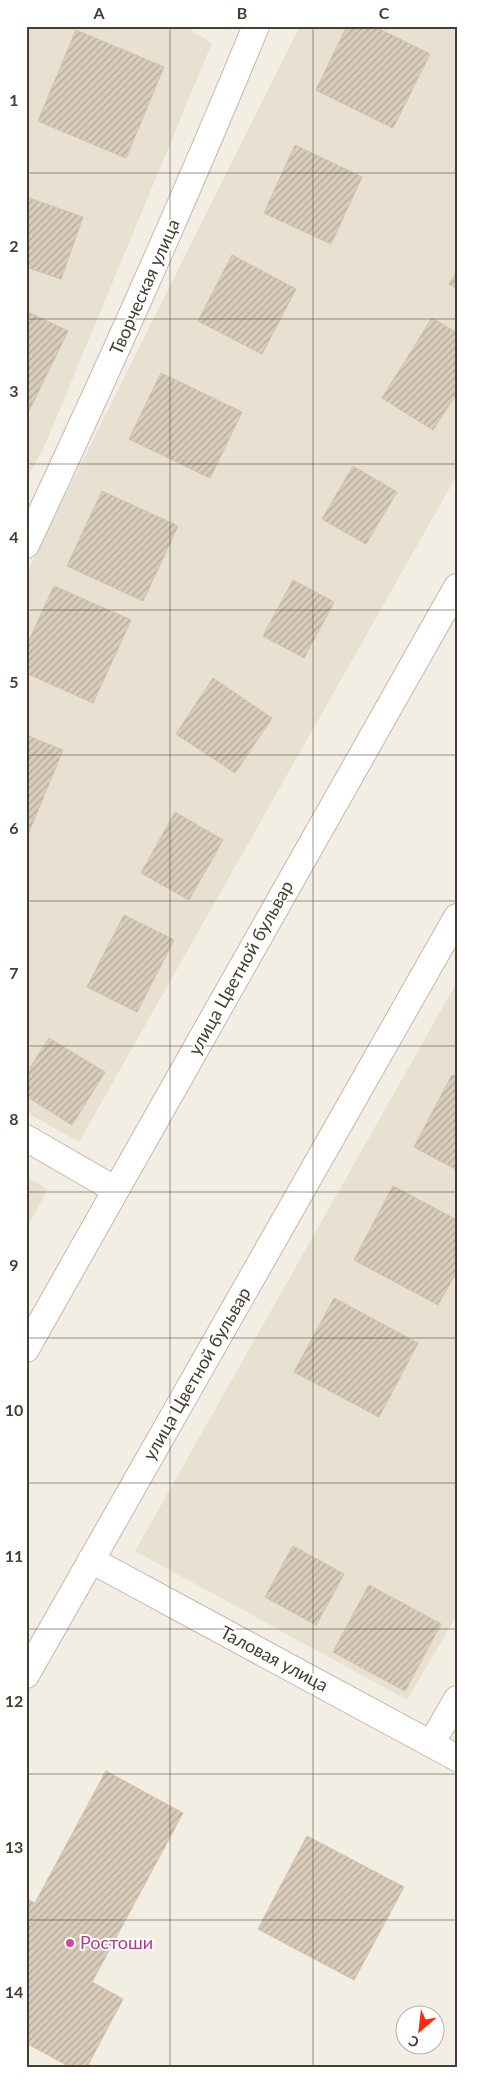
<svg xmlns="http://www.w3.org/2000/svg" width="483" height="2093" viewBox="0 0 483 2093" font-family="Lato,sans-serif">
<defs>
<pattern id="building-hatch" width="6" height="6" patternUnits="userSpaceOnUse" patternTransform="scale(1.25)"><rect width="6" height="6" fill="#d9ccbb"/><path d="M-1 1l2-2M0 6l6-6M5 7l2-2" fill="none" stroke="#b2a799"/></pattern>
</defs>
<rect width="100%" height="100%" fill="#f3eee4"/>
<path fill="#e8e0d1" d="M 26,26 L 194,26 L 192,31 L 212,43 L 45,445 L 26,481 Z
M 300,26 L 457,26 L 457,475 L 79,1142 L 26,1112 L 26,574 Z
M 457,982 L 457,1615 L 407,1700 L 135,1551 Z
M 26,1177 L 48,1189 L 26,1229 Z"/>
<path fill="url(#building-hatch)" stroke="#d1c1ab" d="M 347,26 L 373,26 L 430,54 L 393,128 L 316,90 Z
M 76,30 L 164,67 L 126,158 L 38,121 Z
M 295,145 L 362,177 L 331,244 L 264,213 Z
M 26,197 L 83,217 L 61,279 L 26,267 Z
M 232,255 L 296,289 L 262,354 L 198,321 Z
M 457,271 L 457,289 L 449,284 Z
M 26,311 L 68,331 L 26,417 Z
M 432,318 L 457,333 L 457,393 L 433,430 L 382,398 Z
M 161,373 L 242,412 L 210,478 L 129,439 Z
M 353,466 L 397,492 L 366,544 L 322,519 Z
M 102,491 L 178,526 L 143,601 L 67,566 Z
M 293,580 L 334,602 L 304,658 L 263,636 Z
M 54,586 L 131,620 L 93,703 L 26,673 L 26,647 Z
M 213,678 L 272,718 L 235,773 L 176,734 Z
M 26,735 L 63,750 L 29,832 L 26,831 Z
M 175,812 L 223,840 L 189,900 L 141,873 Z
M 124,915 L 174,940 L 137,1012 L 87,987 Z
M 49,1038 L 105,1072 L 72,1125 L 26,1096 L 26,1074 Z
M 452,1075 L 457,1077 L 457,1170 L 414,1147 Z
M 393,1186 L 457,1220 L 457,1271 L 438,1305 L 354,1260 Z
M 334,1298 L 418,1343 L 379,1417 L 294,1372 Z
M 293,1546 L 344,1574 L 316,1625 L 265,1597 Z
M 369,1585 L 441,1624 L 405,1691 L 333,1652 Z
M 106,1771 L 183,1813 L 92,1982 L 123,1999 L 87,2067 L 70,2067 L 26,2043 L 26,1899 L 35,1903 Z
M 307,1836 L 404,1887 L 354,1980 L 258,1929 Z"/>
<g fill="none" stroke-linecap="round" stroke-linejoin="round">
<defs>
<path id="street" d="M 26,545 C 107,373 184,201 256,26
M 26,1138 L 116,1190
M 26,1349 L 457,587
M 91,1560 L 457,1758
M 26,1675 L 457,917
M 431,1744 L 457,1699"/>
</defs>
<use href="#street" stroke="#c3b8a9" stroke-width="28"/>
<use href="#street" stroke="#fff" stroke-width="26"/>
</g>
<path fill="none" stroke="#463e33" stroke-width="1" stroke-opacity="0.55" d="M 170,26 L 170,2067M 313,26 L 313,2067M 26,173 L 457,173M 26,319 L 457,319M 26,464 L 457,464M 26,610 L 457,610M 26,755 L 457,755M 26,901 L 457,901M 26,1046 L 457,1046M 26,1192 L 457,1192M 26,1338 L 457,1338M 26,1483 L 457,1483M 26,1629 L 457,1629M 26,1774 L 457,1774M 26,1920 L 457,1920"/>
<circle fill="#d1479c" stroke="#fff" stroke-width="2" cx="70" cy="1943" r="5"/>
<g text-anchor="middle" stroke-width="4" stroke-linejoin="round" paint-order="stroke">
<g font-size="18" fill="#463e33" stroke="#fff">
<text transform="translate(145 287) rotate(-66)" y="6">Творческая улица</text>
<text transform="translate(241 968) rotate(-61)" y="6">улица Цветной бульвар</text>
<text transform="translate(197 1374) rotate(-60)" y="6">улица Цветной бульвар</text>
<text transform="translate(274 1659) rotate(28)" y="6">Таловая улица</text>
</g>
<g font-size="18" fill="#b23c85" stroke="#fff" text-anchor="start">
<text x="80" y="1949">Ростоши</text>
</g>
</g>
<rect width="483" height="2093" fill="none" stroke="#ffffff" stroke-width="55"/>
<g transform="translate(420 2030) rotate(208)"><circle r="24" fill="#ffffff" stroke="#b5b2ad"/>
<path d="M0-4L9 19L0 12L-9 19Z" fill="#ff290f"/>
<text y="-8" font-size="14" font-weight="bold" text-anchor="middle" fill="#463e33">С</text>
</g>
<rect x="28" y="28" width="428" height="2038" fill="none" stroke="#463e33" stroke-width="2"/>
<g font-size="16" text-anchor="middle" font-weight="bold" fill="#463e33">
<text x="99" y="19">A</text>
<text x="242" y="19">B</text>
<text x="384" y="19">C</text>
<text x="14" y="106">1</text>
<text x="14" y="252">2</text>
<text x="14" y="397">3</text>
<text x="14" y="543">4</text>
<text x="14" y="688">5</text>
<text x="14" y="834">6</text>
<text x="14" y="979">7</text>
<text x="14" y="1125">8</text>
<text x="14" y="1271">9</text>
<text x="14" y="1416">10</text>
<text x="14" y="1562">11</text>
<text x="14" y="1707">12</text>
<text x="14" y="1853">13</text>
<text x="14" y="1998">14</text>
</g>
</svg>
